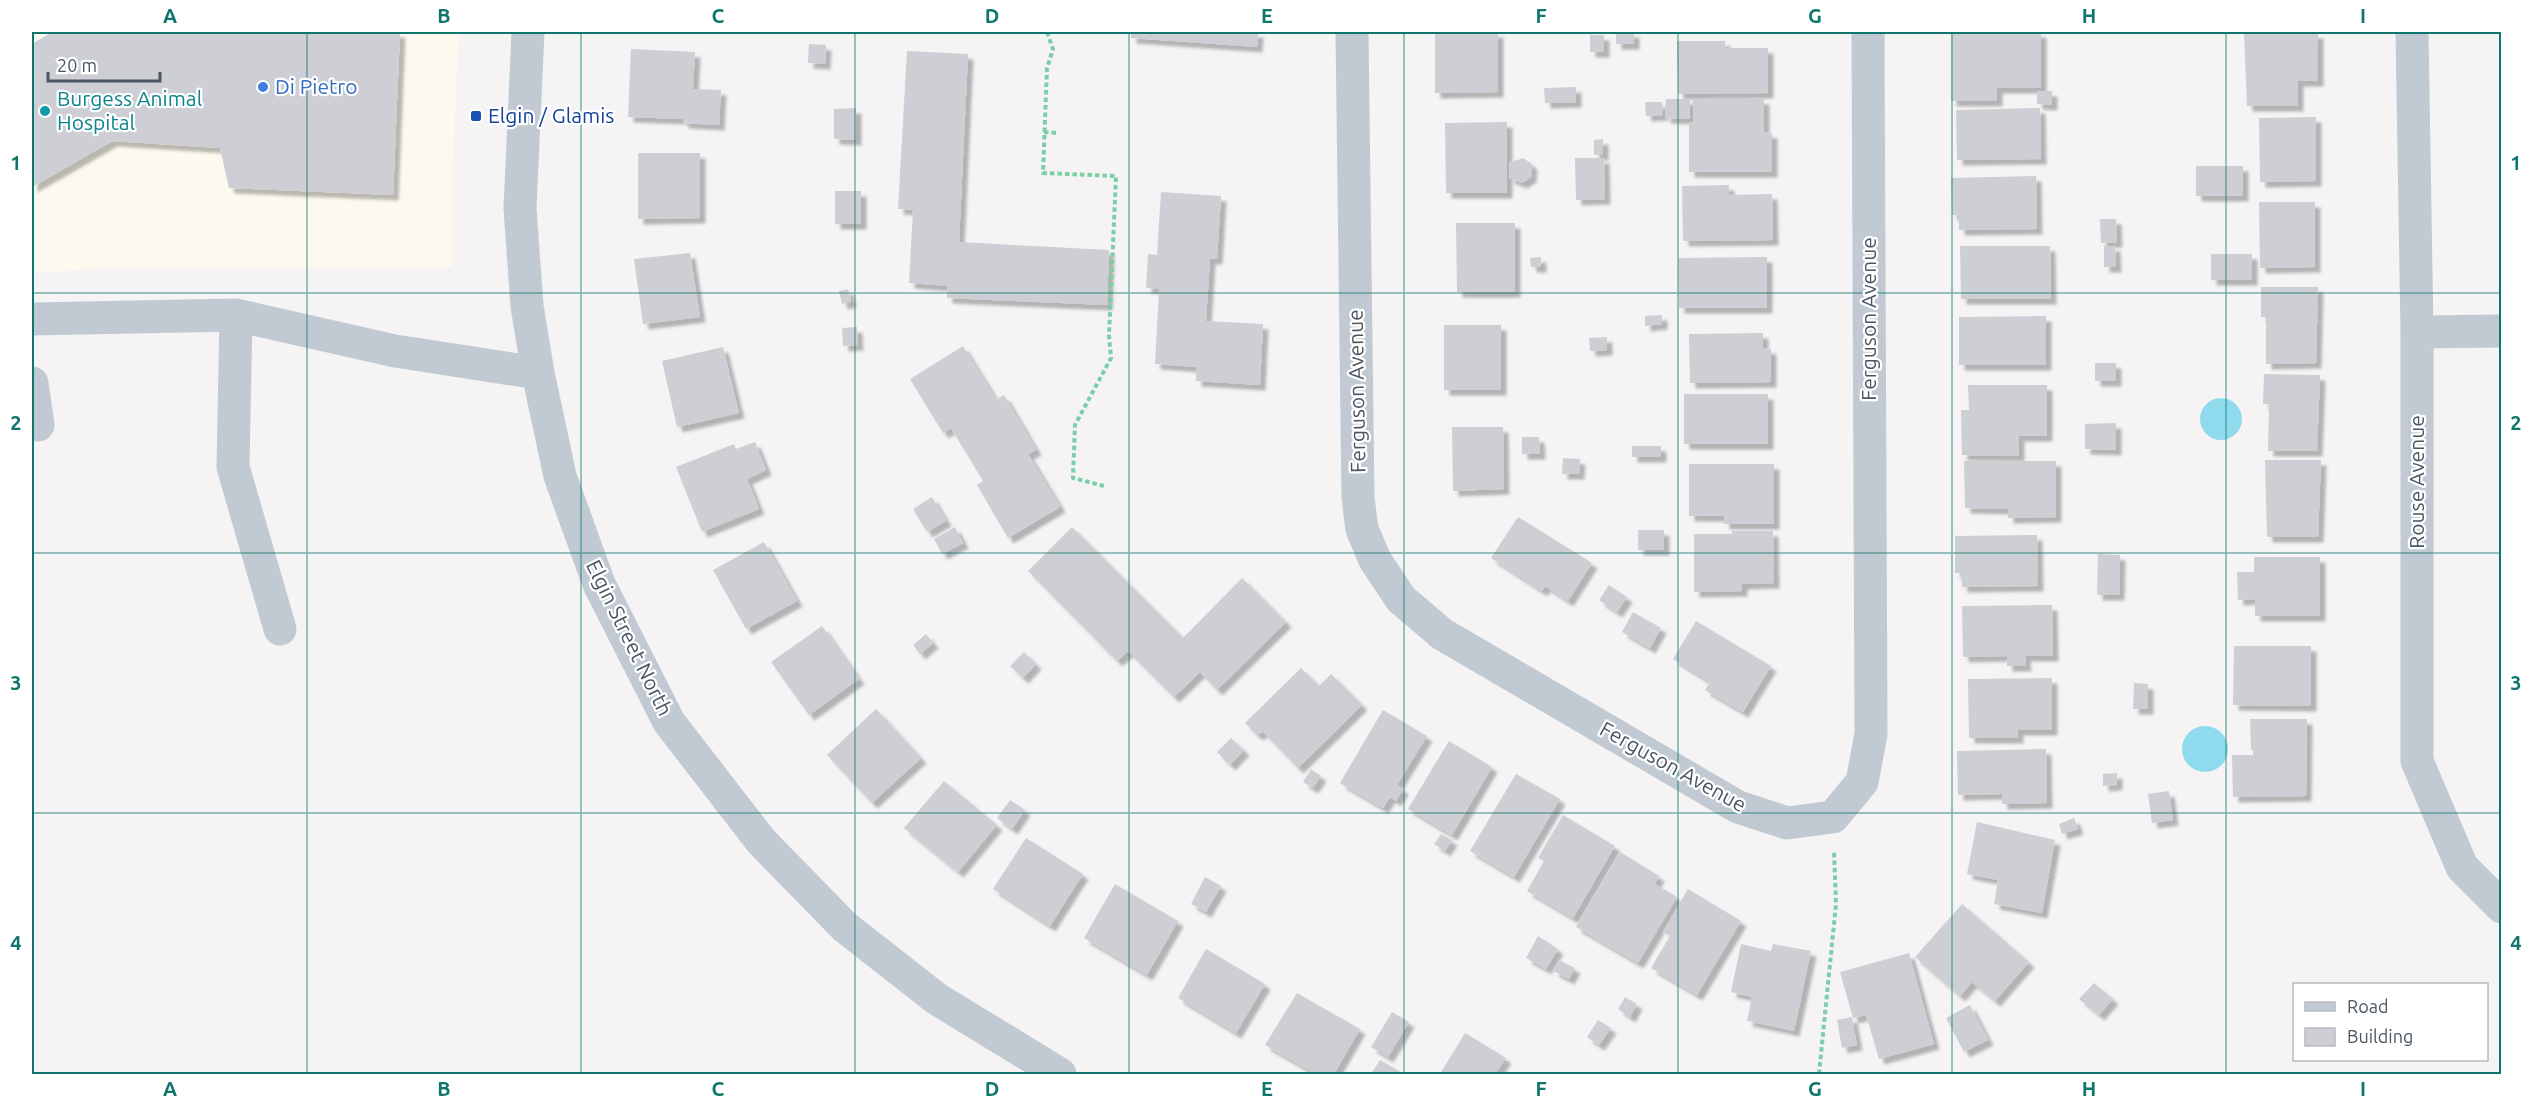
<svg xmlns="http://www.w3.org/2000/svg" width="2533" height="1106" viewBox="0 0 2533 1106" font-family="Ubuntu,sans-serif">
<defs>
<filter id="shadow"><feDropShadow dx="5.5" dy="5.5" stdDeviation="1.5" flood-color="#0004"/></filter>
</defs>
<rect width="100%" height="100%" fill="#f5f3f3"/>
<path fill="#fdf9ef" d="M 32,32 L 459,32 L 452,178 L 453,267 L 105,268 L 32,273 Z"/>
<path fill="#90daee" d="M2200 419a21 21 0 1 1 42 0a21 21 0 1 1-42 0Z
M2182 749a23 23 0 1 1 46 0a23 23 0 1 1-46 0Z"/>
<path fill="#cdcfd5" filter="url(#shadow)" d="M 52,32 L 400,32 L 393,195 L 229,188 L 220,148 L 112,141 L 32,187 L 32,44 Z
M 1131,32 L 1258,32 L 1257,47 L 1131,38 Z
M 1435,32 L 1498,32 L 1498,92 L 1435,93 Z
M 1616,32 L 1634,32 L 1634,44 L 1616,44 Z
M 1951,32 L 2041,32 L 2041,88 L 1997,88 L 1997,101 L 1951,101 Z
M 2318,33 L 2318,81 L 2298,81 L 2298,106 L 2247,106 L 2244,34 Z
M 1590,35 L 1604,35 L 1604,52 L 1590,52 Z
M 1677,41 L 1725,41 L 1725,48 L 1768,48 L 1768,93 L 1678,94 Z
M 809,44 L 826,45 L 825,64 L 808,63 Z
M 631,49 L 695,52 L 693,89 L 721,90 L 719,125 L 683,123 L 683,119 L 628,117 Z
M 907,51 L 968,54 L 959,242 L 1109,250 L 1107,305 L 947,298 L 947,286 L 909,283 L 913,210 L 898,209 Z
M 1576,87 L 1576,102 L 1545,103 L 1544,88 Z
M 2037,91 L 2052,91 L 2052,105 L 2037,104 Z
M 1666,99 L 1690,99 L 1690,119 L 1665,118 Z
M 1693,99 L 1764,99 L 1764,132 L 1772,133 L 1772,172 L 1689,172 L 1689,122 L 1693,123 Z
M 1645,102 L 1662,102 L 1663,115 L 1646,116 Z
M 856,108 L 856,140 L 834,139 L 834,109 Z
M 2040,108 L 2041,159 L 1957,160 L 1956,110 Z
M 2316,117 L 2316,181 L 2260,182 L 2259,118 Z
M 1507,122 L 1507,193 L 1446,193 L 1445,123 Z
M 1603,139 L 1603,155 L 1594,155 L 1594,140 Z
M 638,153 L 700,153 L 700,218 L 638,219 Z
M 1523,158 L 1532,164 L 1531,177 L 1522,183 L 1509,178 L 1509,163 Z
M 1575,158 L 1604,158 L 1605,199 L 1576,200 Z
M 2196,166 L 2243,166 L 2243,196 L 2196,196 Z
M 2036,176 L 2037,229 L 1959,230 L 1959,215 L 1952,215 L 1951,178 Z
M 1729,185 L 1729,195 L 1772,194 L 1773,240 L 1683,241 L 1682,186 Z
M 835,191 L 861,191 L 861,224 L 835,224 Z
M 1161,192 L 1221,196 L 1217,259 L 1210,259 L 1206,321 L 1263,324 L 1260,385 L 1196,381 L 1196,367 L 1155,364 L 1159,289 L 1146,288 L 1148,254 L 1157,255 Z
M 2259,202 L 2315,202 L 2315,267 L 2260,268 Z
M 2100,219 L 2116,219 L 2117,242 L 2101,243 Z
M 1456,223 L 1515,223 L 1515,292 L 1457,292 Z
M 1960,246 L 2050,246 L 2051,299 L 1961,299 Z
M 2104,246 L 2115,246 L 2116,267 L 2104,267 Z
M 690,253 L 700,317 L 643,324 L 634,259 Z
M 2211,254 L 2252,254 L 2252,280 L 2211,280 Z
M 1541,257 L 1541,267 L 1531,267 L 1530,258 Z
M 1767,257 L 1767,308 L 1679,308 L 1678,258 Z
M 2261,287 L 2318,287 L 2316,363 L 2266,364 L 2266,317 L 2261,317 Z
M 848,289 L 851,302 L 842,304 L 839,291 Z
M 1662,315 L 1662,324 L 1645,326 L 1645,316 Z
M 2046,316 L 2046,365 L 1959,365 L 1959,317 Z
M 1444,325 L 1501,325 L 1501,390 L 1444,390 Z
M 857,327 L 858,345 L 843,346 L 842,328 Z
M 1763,333 L 1763,348 L 1771,349 L 1771,382 L 1690,383 L 1689,334 Z
M 1607,337 L 1607,350 L 1590,351 L 1589,338 Z
M 963,346 L 996,400 L 1004,395 L 1036,450 L 1028,454 L 1060,507 L 1008,538 L 977,485 L 983,481 L 951,428 L 943,433 L 910,379 Z
M 723,347 L 739,413 L 677,427 L 662,361 Z
M 2095,363 L 2116,363 L 2116,381 L 2095,381 Z
M 2264,374 L 2320,375 L 2317,451 L 2268,451 L 2269,404 L 2263,404 Z
M 1968,385 L 2047,385 L 2047,436 L 2019,436 L 2019,456 L 1962,455 L 1961,410 L 1969,410 Z
M 1684,394 L 1768,394 L 1768,444 L 1684,444 Z
M 2116,423 L 2116,450 L 2085,449 L 2085,424 Z
M 1452,427 L 1503,427 L 1504,489 L 1453,491 Z
M 1522,437 L 1539,437 L 1540,454 L 1522,454 Z
M 755,442 L 766,470 L 747,479 L 759,509 L 702,532 L 676,467 L 734,444 L 736,449 Z
M 1632,446 L 1661,446 L 1661,457 L 1632,457 Z
M 1563,458 L 1580,459 L 1579,474 L 1562,474 Z
M 2265,460 L 2321,460 L 2318,537 L 2267,537 Z
M 1964,461 L 2056,461 L 2056,517 L 2008,518 L 2008,509 L 1965,508 Z
M 1689,464 L 1774,464 L 1774,524 L 1724,524 L 1724,516 L 1689,516 Z
M 932,497 L 946,521 L 927,532 L 913,509 Z
M 1518,517 L 1592,563 L 1568,601 L 1545,586 L 1542,591 L 1491,558 Z
M 955,527 L 963,543 L 942,554 L 934,539 Z
M 1072,527 L 1183,638 L 1242,578 L 1286,622 L 1217,690 L 1200,672 L 1174,697 L 1128,651 L 1117,661 L 1028,571 Z
M 1638,530 L 1664,530 L 1664,550 L 1638,550 Z
M 1732,531 L 1773,531 L 1774,583 L 1742,584 L 1742,591 L 1694,592 L 1694,534 L 1732,534 Z
M 2037,535 L 2038,586 L 1962,587 L 1961,573 L 1955,573 L 1955,536 Z
M 764,542 L 797,601 L 746,629 L 713,570 Z
M 2098,554 L 2120,555 L 2119,595 L 2097,595 Z
M 2254,557 L 2320,557 L 2320,616 L 2255,616 L 2255,599 L 2238,600 L 2237,572 L 2254,572 Z
M 1609,585 L 1627,597 L 1617,612 L 1599,600 Z
M 2052,605 L 2053,656 L 2025,656 L 2026,666 L 2007,666 L 2007,656 L 1963,657 L 1962,606 Z
M 1633,612 L 1661,628 L 1650,648 L 1622,632 Z
M 1696,621 L 1771,666 L 1743,712 L 1705,690 L 1710,682 L 1673,659 Z
M 822,626 L 859,679 L 809,715 L 771,662 Z
M 926,634 L 933,643 L 920,654 L 913,645 Z
M 2234,646 L 2311,646 L 2311,706 L 2233,705 Z
M 1024,652 L 1036,664 L 1023,678 L 1010,666 Z
M 1301,668 L 1319,686 L 1331,674 L 1362,705 L 1298,768 L 1263,732 L 1257,735 L 1245,723 Z
M 2052,678 L 2052,730 L 2018,730 L 2018,738 L 1969,738 L 1968,679 Z
M 2134,683 L 2148,684 L 2148,709 L 2133,709 Z
M 876,709 L 921,758 L 872,803 L 827,755 Z
M 1383,710 L 1427,736 L 1397,785 L 1403,789 L 1396,801 L 1390,797 L 1383,808 L 1340,783 Z
M 2250,719 L 2307,719 L 2306,796 L 2233,797 L 2232,755 L 2253,755 L 2253,750 L 2251,750 Z
M 1231,738 L 1244,750 L 1230,765 L 1217,752 Z
M 1449,741 L 1492,767 L 1452,835 L 1408,809 Z
M 2046,749 L 2047,803 L 2002,804 L 2002,794 L 1958,795 L 1957,751 Z
M 1311,769 L 1321,776 L 1313,788 L 1303,782 Z
M 2117,773 L 2117,785 L 2103,786 L 2103,774 Z
M 1516,774 L 1560,799 L 1514,877 L 1470,851 Z
M 944,781 L 997,825 L 958,872 L 904,828 Z
M 2169,791 L 2173,820 L 2152,823 L 2148,794 Z
M 1010,800 L 1025,810 L 1012,829 L 997,818 Z
M 1563,815 L 1615,846 L 1573,918 L 1527,891 L 1544,861 L 1538,858 Z
M 2074,818 L 2078,829 L 2062,834 L 2059,824 Z
M 1977,822 L 2055,840 L 2042,913 L 1994,904 L 1998,880 L 1967,874 Z
M 1441,834 L 1452,840 L 1445,851 L 1434,844 Z
M 1026,838 L 1083,874 L 1050,926 L 993,889 Z
M 1620,852 L 1659,876 L 1655,884 L 1677,897 L 1638,963 L 1576,927 Z
M 1205,877 L 1221,886 L 1206,912 L 1191,904 Z
M 1115,884 L 1178,921 L 1147,975 L 1084,938 Z
M 1688,889 L 1741,921 L 1697,995 L 1651,968 L 1670,936 L 1663,932 Z
M 1962,904 L 2029,962 L 1995,1001 L 1972,982 L 1960,996 L 1915,957 Z
M 1538,936 L 1558,949 L 1546,969 L 1526,958 Z
M 1741,944 L 1771,951 L 1773,944 L 1811,951 L 1794,1031 L 1747,1021 L 1752,997 L 1731,992 Z
M 1206,949 L 1265,984 L 1236,1033 L 1178,998 Z
M 1909,953 L 1934,1044 L 1879,1059 L 1866,1015 L 1853,1018 L 1840,972 Z
M 1559,960 L 1575,968 L 1569,979 L 1553,971 Z
M 2094,983 L 2113,999 L 2099,1015 L 2079,999 Z
M 1297,993 L 1360,1029 L 1334,1074 L 1316,1074 L 1265,1045 Z
M 1625,997 L 1637,1004 L 1630,1017 L 1618,1009 Z
M 1970,1005 L 1988,1040 L 1964,1052 L 1946,1018 Z
M 1392,1012 L 1409,1022 L 1388,1057 L 1371,1047 Z
M 1852,1017 L 1857,1045 L 1842,1048 L 1837,1020 Z
M 1598,1020 L 1611,1028 L 1599,1045 L 1587,1037 Z
M 1465,1033 L 1506,1058 L 1495,1074 L 1440,1074 Z
M 1380,1060 L 1404,1074 L 1371,1074 Z"/>
<g fill="none" stroke-linecap="round" stroke-linejoin="round">
<path stroke="#7ad0a6" stroke-width="4" stroke-dasharray="4.5 3" stroke-linecap="butt" d="M 1047,32 L 1053,49 L 1047,68 L 1043,173 L 1116,176 L 1109,335 L 1111,358 L 1075,425 L 1073,478 L 1104,486
M 1044,132 L 1056,133
M 1819,1074 L 1836,904 L 1834,851"/>
<path stroke="#c1cad2" stroke-width="33" d="M 528,32 L 520,208 L 527,306 L 538,373 L 560,476 L 599,584 L 669,722 L 761,841 L 845,927 L 937,999 L 1060,1074
M 1352,32 L 1358,498 L 1362,529 L 1375,560 L 1401,599 L 1442,634 L 1738,807 L 1787,823 L 1833,817 L 1862,782 L 1871,734 L 1868,32
M 2412,32 L 2417,332 L 2417,761 L 2462,867 L 2502,907
M 32,319 L 236,315
M 2417,332 L 2502,331
M 32,383 L 38,425
M 280,629 L 233,467 L 236,315 L 395,351 L 538,373"/>
</g>
<path fill="none" stroke="#0f766e" stroke-width="1.5" stroke-opacity="0.55" d="M 307,32 L 307,1074M 581,32 L 581,1074M 855,32 L 855,1074M 1129,32 L 1129,1074M 1404,32 L 1404,1074M 1678,32 L 1678,1074M 1952,32 L 1952,1074M 2226,32 L 2226,1074M 32,293 L 2502,293M 32,553 L 2502,553M 32,813 L 2502,813"/>
<circle fill="#3f7fe0" stroke="#fff" stroke-width="2" cx="263" cy="87" r="6"/>
<circle fill="#0f9aa8" stroke="#fff" stroke-width="2" cx="45" cy="111" r="6"/>
<rect fill="#1a4fb4" stroke="#fff" stroke-width="2" x="470" y="110" width="12" height="12" rx="3"/>
<g text-anchor="middle" stroke-width="4.5" stroke-linejoin="round" paint-order="stroke">
<g font-size="21" fill="#366cbe" stroke="#fff" text-anchor="start">
<text x="275" y="94">Di Pietro</text>
</g>
<g font-size="21" fill="#0d838f" stroke="#fff" text-anchor="start">
<text x="57" y="106">Burgess Animal<tspan x="57" dy="24">Hospital</tspan></text>
</g>
<g font-size="21" fill="#164399" stroke="#fff" text-anchor="start">
<text x="488" y="123">Elgin / Glamis</text>
</g>
<g font-size="21" fill="#4a5661" stroke="#fff">
<text transform="translate(1869 319) rotate(-90)" y="7">Ferguson Avenue</text>
<text transform="translate(1357 391) rotate(-91)" y="7">Ferguson Avenue</text>
<text transform="translate(2417 482) rotate(-90)" y="7">Rouse Avenue</text>
<text transform="translate(629 638) rotate(64)" y="7">Elgin Street North</text>
<text transform="translate(1673 767) rotate(29)" y="7">Ferguson Avenue</text>
</g>
</g>
<rect width="2533" height="1106" fill="none" stroke="#ffffff" stroke-width="66"/>
<rect x="2293" y="983" width="195" height="78" fill="#ffffff" stroke="#b7bbc0" stroke-width="1.5"/>
<rect x="2305" y="1002" width="30" height="9" fill="#c1cad2" stroke="#b7bbc0" stroke-width="1.5"/>
<text x="2347" y="1013" font-size="18" fill="#4a5661">Road</text>
<rect x="2305" y="1028" width="30" height="18" fill="#cdcfd5" stroke="#b7bbc0" stroke-width="1.5"/>
<text x="2347" y="1043" font-size="18" fill="#4a5661">Building</text>
<path d="M48 72v9h112v-9" fill="none" stroke="#4a5661" stroke-width="3"/>
<text x="57" y="72" font-size="18" fill="#4a5661" stroke="#ffffff" stroke-width="4.5" paint-order="stroke">20 m</text>
<rect x="33" y="33" width="2467" height="1040" fill="none" stroke="#0f766e" stroke-width="2"/>
<g font-size="20" text-anchor="middle" font-weight="bold" fill="#0f766e">
<text x="170" y="23">A</text>
<text x="444" y="23">B</text>
<text x="718" y="23">C</text>
<text x="992" y="23">D</text>
<text x="1267" y="23">E</text>
<text x="1541" y="23">F</text>
<text x="1815" y="23">G</text>
<text x="2089" y="23">H</text>
<text x="2363" y="23">I</text>
<text x="16" y="170">1</text>
<text x="2516" y="170">1</text>
<text x="16" y="430">2</text>
<text x="2516" y="430">2</text>
<text x="16" y="690">3</text>
<text x="2516" y="690">3</text>
<text x="16" y="950">4</text>
<text x="2516" y="950">4</text>
<text x="170" y="1096">A</text>
<text x="444" y="1096">B</text>
<text x="718" y="1096">C</text>
<text x="992" y="1096">D</text>
<text x="1267" y="1096">E</text>
<text x="1541" y="1096">F</text>
<text x="1815" y="1096">G</text>
<text x="2089" y="1096">H</text>
<text x="2363" y="1096">I</text>
</g>
</svg>
